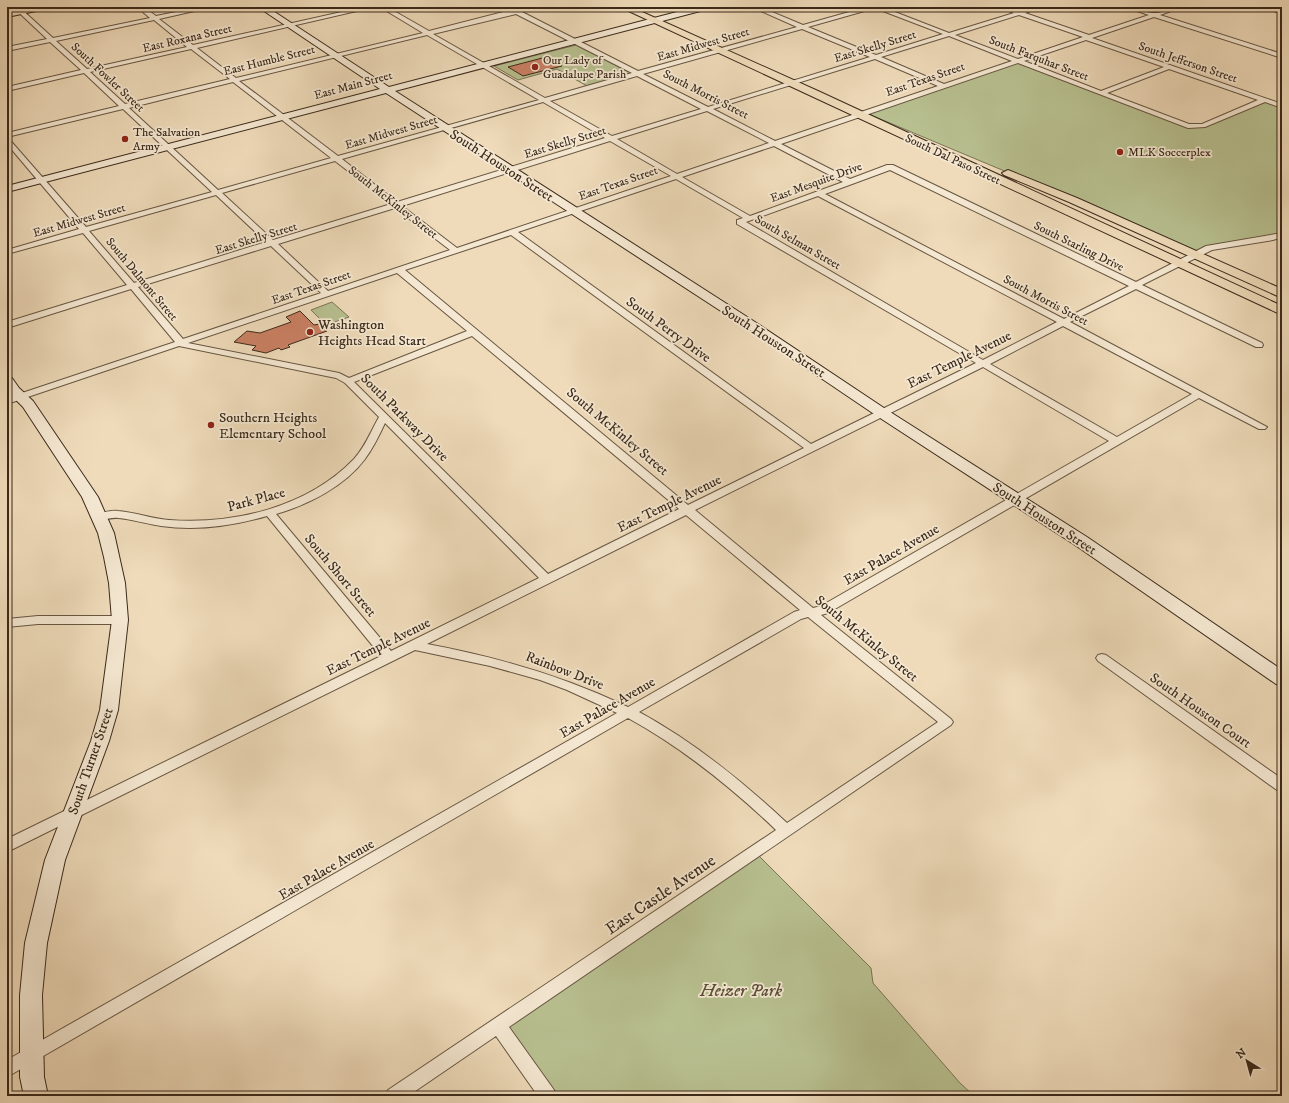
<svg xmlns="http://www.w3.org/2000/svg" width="1289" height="1103" viewBox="0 0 1289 1103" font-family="'IM FELL DW Pica',serif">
<rect width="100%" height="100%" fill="#efdbba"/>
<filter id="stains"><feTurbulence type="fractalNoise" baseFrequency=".005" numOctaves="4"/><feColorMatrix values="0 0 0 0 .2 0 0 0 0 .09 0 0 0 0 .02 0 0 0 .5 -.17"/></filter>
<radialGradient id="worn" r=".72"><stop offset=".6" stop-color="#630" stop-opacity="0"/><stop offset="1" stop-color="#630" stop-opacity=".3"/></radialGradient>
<path fill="#b8c090" stroke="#797455" d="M 576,45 L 631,73 L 587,86 L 557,69 L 518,80 L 494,66 Z
M 1015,60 L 1183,125 L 1198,127 L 1263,101 L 1282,108 L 1282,235 L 1235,242 L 1195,255 L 1033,183 L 866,113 Z
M 332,302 L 349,317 L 326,325 L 311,310 Z
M 755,852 L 871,968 L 873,983 L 960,1083 L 974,1096 L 548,1096 L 498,1025 Z"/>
<path fill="#cb8065" stroke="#3a291a" d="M 546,57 L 562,66 L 523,76 L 508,67 Z
M 300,311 L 314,325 L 319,324 L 327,331 L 288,345 L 290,347 L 281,350 L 279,348 L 266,353 L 252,350 L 256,346 L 234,342 L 247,331 L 260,333 L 291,322 L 286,317 Z"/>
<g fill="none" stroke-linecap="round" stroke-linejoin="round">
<defs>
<path id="street" d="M 13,7 L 19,7 L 53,38 L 150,18 L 137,7 L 144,7 L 156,16 L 201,7 L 212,7 L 159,19 L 193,45 L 364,7 L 374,7 L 197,48 L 236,78 L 423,33 L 380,7 L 387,7 L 429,31 L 515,9 L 539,7 L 522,12 L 638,71 L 797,27 L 752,7 L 760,7 L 803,25 L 867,7 L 882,7 L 949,33 L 1014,13 L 1000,7 C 1007,7 1015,11 1020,11 C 1027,10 1033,7 1041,7 L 1025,13 L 1089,35 L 1149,15 L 1125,7 C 1135,7 1144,13 1154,13 C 1162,14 1172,7 1182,7 L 1160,15 L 1282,54 L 1282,58 L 1154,17 L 1092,38 L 1282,104 L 1282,108 L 1265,102 L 1205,127 L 1188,128 L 1018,63 L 781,144 L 850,179 L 887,165 L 893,165 L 1136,282 L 1206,246 L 1282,233 L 1282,237 L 1273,240 L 1212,250 L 1142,285 L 1262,343 L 1263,345 L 1262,347 L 1256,347 L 1136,289 L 1070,322 L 1267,427 L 1265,429 L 1259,429 L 1199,398 L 828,613 L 821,615 L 951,719 L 953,722 L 951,725 L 509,1027 L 554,1090 L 556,1096 L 538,1096 L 496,1036 L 408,1096 L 386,1096 L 388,1090 L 776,830 C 731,787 684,749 628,718 L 7,1077 L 7,1060 L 617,713 L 567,690 L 540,680 L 490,666 L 415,650 L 7,852 L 7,839 L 381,656 L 267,516 C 233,526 196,531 161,526 C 146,524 132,519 118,518 C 110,517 102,522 94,519 L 93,517 L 94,515 C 101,513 111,510 118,511 C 135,512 152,519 169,520 C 234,525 308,507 354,459 C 365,447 371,431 379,417 L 345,383 L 336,378 L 179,346 L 7,404 L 7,398 L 175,342 L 131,289 L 7,328 L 7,322 L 127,285 L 83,233 L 7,254 L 7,250 L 79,229 L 7,144 L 7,138 L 9,139 L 86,227 L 212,192 L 123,109 L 7,137 L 7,133 L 119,106 L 84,73 L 7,91 L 7,87 L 81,70 L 50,42 L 7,51 L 7,47 L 47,39 ZM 875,8 L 943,34 L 876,55 L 808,27 ZM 516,14 L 632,73 L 545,98 L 433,34 ZM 1019,15 L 1083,37 L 1018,59 L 955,35 ZM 154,20 L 187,47 L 87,69 L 56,41 ZM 802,29 L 870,57 L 708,107 L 643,74 ZM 427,35 L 539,100 L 338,156 L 239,81 ZM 949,36 L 1012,61 L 944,84 L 881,57 ZM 1086,40 L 1164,67 L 1101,91 L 1024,61 ZM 191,49 L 230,79 L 125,104 L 90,72 ZM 875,59 L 938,86 L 775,141 L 713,109 ZM 1169,69 L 1258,100 L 1202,124 L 1189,124 L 1107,93 ZM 637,76 L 701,109 L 612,136 L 550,101 ZM 233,82 L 331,158 L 218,190 L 129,108 ZM 543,102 L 605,138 L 397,202 L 342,159 ZM 707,111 L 769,143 L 677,174 L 617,139 ZM 610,141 L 671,176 L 457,248 L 402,206 ZM 774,146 L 843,182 L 750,216 L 682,177 ZM 335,161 L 391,204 L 273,240 L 222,193 ZM 890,170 L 1129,286 L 1064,319 L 825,194 ZM 676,179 L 743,218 L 737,220 L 737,224 L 976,363 L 811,444 L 518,232 ZM 216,195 L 266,242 L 134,283 L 89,231 ZM 818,196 L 1057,322 L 983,360 L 746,222 ZM 395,208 L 450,250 L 328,291 L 278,244 ZM 511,235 L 804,448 L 688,505 L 405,270 ZM 271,246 L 321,293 L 183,339 L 138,287 ZM 397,273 L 467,331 L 349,378 L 339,373 L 188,343 ZM 1063,326 L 1192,394 L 1117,437 L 990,364 ZM 472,336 L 679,509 L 548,574 L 354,382 ZM 983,367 L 1109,441 L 821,606 L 813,608 L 695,510 ZM 385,423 L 539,578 L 391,651 L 276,514 C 308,505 345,486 365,459 C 373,448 379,436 385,423 ZM 686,515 L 800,610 L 794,612 L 628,707 C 563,676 497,657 427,644 ZM 808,617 L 938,722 L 787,823 C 741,780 694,742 639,712 L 801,619 Z
M 1264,7 L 1273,7 L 1282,10 L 1282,14 Z
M 38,616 L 120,616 L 124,617 L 126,620 L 124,623 L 120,624 L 38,624 L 7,627 L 7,619 Z
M 1102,654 L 1106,655 L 1282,779 L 1282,791 L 1277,790 L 1098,661 L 1096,658 L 1098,655 Z"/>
<path id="secondary" d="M 258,7 L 267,7 L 389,87 L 696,7 L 709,7 L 708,9 L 395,91 L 755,322 L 887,410 L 1087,537 L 1282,670 L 1282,686 L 1276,684 L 1075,545 L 877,416 L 747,328 L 386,93 L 7,192 L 7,186 L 380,89 Z
M 7,377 L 12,378 L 19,388 L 33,401 L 98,497 L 114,533 L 125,583 L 128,620 L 118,710 L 109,741 L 65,860 L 47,943 L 42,995 L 44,1077 L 48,1096 L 24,1096 L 20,1077 L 20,995 L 25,943 L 45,860 L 91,741 L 100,710 L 112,620 L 109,583 L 104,557 L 98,533 L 82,497 L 23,407 L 7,391 Z"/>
<path id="primary" d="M 620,7 L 631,7 L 818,91 L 1282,306 L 1282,315 Z
M 1008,170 L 1077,198 L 1282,289 L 1282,298 L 1069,202 L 1004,175 L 1002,173 Z"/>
<path id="highway" d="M 27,7 L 47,7 L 46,9 L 7,17 L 7,11 Z"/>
</defs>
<use href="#street" stroke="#675642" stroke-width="2"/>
<use href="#secondary" stroke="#3a291a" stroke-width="2"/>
<use href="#primary" stroke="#3a291a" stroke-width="2"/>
<use href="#highway" stroke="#3a291a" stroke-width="2"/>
<use href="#street" fill="#f5e8d2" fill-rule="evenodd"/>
<use href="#secondary" fill="#f5e8d2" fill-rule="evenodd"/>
<use href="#primary" fill="#efdbba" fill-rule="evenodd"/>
<use href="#highway" fill="#efdbba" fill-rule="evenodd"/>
</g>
<g fill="#8f2418" stroke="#f5e8d2" stroke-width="1.5">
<circle cx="535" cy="67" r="4"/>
<circle cx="125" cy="139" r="4"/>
<circle cx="1120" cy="152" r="4"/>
<circle cx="310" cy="332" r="4"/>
<circle cx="211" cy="425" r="4"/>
</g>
<g text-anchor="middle" stroke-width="3.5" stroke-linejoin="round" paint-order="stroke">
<g font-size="12" fill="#3a291a" stroke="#f5e8d2">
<text transform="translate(187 38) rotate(-13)" y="4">East Roxana Street</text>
<text transform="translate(703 44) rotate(-16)" y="4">East Midwest Street</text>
<text transform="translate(875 46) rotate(-17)" y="4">East Skelly Street</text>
<text transform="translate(1039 58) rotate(21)" y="4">South Farquhar Street</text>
<text transform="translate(269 60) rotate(-14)" y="4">East Humble Street</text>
<text transform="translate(1188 62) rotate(19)" y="4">South Jefferson Street</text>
<text transform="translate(108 77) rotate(43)" y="4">South Fowler Street</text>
<text transform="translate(925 79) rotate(-19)" y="4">East Texas Street</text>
<text transform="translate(353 85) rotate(-15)" y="4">East Main Street</text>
<text transform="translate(706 94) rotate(27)" y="4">South Morris Street</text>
<text transform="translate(391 132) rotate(-16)" y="4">East Midwest Street</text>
<text transform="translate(565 142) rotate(-17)" y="4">East Skelly Street</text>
<text transform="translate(953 159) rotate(25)" y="4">South Dal Paso Street</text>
<text transform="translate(816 182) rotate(-20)" y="4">East Mesquite Drive</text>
<text transform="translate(618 183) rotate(-19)" y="4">East Texas Street</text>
<text transform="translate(393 202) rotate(38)" y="4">South McKinley Street</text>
<text transform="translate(79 220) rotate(-16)" y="4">East Midwest Street</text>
<text transform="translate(256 238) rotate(-17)" y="4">East Skelly Street</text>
<text transform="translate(798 242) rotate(30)" y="4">South Selman Street</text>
<text transform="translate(1079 246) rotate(26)" y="4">South Starling Drive</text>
<text transform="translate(142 279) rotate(50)" y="4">South Dalmont Street</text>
<text transform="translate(311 287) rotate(-19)" y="4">East Texas Street</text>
<text transform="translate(1046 300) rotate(28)" y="4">South Morris Street</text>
</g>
<g font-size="12" fill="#3a291a" stroke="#f5e8d2" text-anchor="start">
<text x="543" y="64">Our Lady of<tspan x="543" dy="14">Guadalupe Parish</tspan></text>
<text x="133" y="136">The Salvation<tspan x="133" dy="14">Army</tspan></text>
<text x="1128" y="156">MLK Soccerplex</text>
</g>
<g font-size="14" fill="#3a291a" stroke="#f5e8d2">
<text transform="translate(502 165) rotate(33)" y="5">South Houston Street</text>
<text transform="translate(669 329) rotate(36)" y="5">South Perry Drive</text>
<text transform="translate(774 341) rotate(33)" y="5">South Houston Street</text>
<text transform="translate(959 359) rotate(-26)" y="5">East Temple Avenue</text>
<text transform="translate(405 417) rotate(45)" y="5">South Parkway Drive</text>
<text transform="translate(618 431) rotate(40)" y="5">South McKinley Street</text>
<text transform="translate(256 499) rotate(-15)" y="5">Park Place</text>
<text transform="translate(669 503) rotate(-26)" y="5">East Temple Avenue</text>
<text transform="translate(1045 518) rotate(33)" y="5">South Houston Street</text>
<text transform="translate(891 554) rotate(-30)" y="5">East Palace Avenue</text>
<text transform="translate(341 575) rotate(50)" y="5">South Short Street</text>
<text transform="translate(867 638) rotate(39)" y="5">South McKinley Street</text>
<text transform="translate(378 646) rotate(-26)" y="5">East Temple Avenue</text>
<text transform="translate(565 670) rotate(21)" y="5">Rainbow Drive</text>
<text transform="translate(607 707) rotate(-30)" y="5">East Palace Avenue</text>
<text transform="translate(1201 710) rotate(35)" y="5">South Houston Court</text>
<text transform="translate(90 761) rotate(-71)" y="5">South Turner Street</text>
<text transform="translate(326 869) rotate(-30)" y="5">East Palace Avenue</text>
</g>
<g font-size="14" fill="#3a291a" stroke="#f5e8d2" text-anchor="start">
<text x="318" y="329">Washington<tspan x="318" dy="16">Heights Head Start</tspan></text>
<text x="219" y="422">Southern Heights<tspan x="219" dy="16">Elementary School</tspan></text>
</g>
<g font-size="17" fill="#3a291a" stroke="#f5e8d2">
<text transform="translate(660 894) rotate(-34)" y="6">East Castle Avenue</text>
</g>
<g font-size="17" font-style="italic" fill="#5a4f38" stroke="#f5e8d2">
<text x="741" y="996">Heizer Park</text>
</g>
</g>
<rect width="1289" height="1103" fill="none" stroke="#efdbba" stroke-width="24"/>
<rect x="8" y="8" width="1273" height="1087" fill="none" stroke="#3a291a" stroke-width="2"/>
<rect x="12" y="12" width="1265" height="1079" fill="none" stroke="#3a291a"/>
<g transform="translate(1247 1061) rotate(323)" stroke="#f5e8d2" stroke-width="3" paint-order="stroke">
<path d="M0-3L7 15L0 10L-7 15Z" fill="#3a291a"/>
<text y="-6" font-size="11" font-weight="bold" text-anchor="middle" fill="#3a291a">N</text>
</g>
<rect width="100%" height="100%" filter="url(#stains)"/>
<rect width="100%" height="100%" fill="url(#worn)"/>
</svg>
